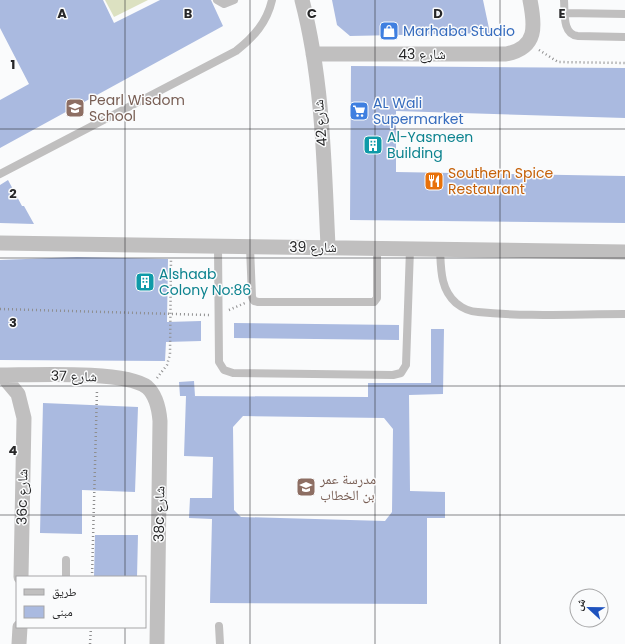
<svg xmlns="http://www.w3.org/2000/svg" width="625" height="644" viewBox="0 0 625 644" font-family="Poppins,'Noto Naskh Arabic',sans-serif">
<rect width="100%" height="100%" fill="#fafbfc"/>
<path fill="#dce1c1" d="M 105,0 L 148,0 L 114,17 Z"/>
<path fill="#aabae0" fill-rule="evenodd" d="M 0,0 L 103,0 L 114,23 L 160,0 L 211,0 L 223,26 L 0,148 L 0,100 L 29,84 L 0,28 Z
M 332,0 L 483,0 L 490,33 L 350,36 L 337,25 Z
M 351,66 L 625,68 L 625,118 L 396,111 L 396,172 L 625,176 L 625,223 L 350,220 Z
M 8,180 L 22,206 L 24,206 L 34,224 L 0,223 L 0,185 Z
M 77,257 L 168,259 L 167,322 L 201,321 L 201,341 L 166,342 L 165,361 L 0,360 L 0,260 Z
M 234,323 L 399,325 L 399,340 L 234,338 Z
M 431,329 L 444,329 L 443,394 L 409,395 L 410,491 L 445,492 L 445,518 L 427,518 L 427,604 L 210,603 L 212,519 L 189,518 L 190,498 L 212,498 L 213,457 L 184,456 L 186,396 L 180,396 L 179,382 L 194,381 L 195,396 L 187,396 L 368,397 L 368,383 L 431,383 ZM 243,416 L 384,418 L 393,429 L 392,512 L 385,521 L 241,517 L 234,510 L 233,427 Z
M 43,403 L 138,407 L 135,492 L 82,490 L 82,534 L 40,533 Z
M 95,535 L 138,535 L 137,577 L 94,577 Z"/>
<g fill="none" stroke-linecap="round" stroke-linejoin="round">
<path stroke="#8e8e8f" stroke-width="2.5" stroke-dasharray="1 3" stroke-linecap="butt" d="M 539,50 L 558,62 L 625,63
M 0,309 L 209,315
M 229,310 L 245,303
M 157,378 L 167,365 L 170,354 L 171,259
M 92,577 L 97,390
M 90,644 L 91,627"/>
<path stroke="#c0bfbf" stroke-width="8" d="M 217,0 L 224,4 L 234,0
M 564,0 C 565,12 562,35 578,36 L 625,37
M 565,13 L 625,14
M 0,174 L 236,51 C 254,37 267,22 272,0
M 218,246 L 219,362 L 224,370 L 233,373 L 393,375 L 401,373 L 406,365 L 410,249
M 250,247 L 252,297 L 254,301 L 258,302 L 374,302 L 377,298 L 377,248
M 440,249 C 441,268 440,289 456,303 C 462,308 471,312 478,312 C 527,317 577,314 625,314
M 66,577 L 66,560
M 219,626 L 220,644"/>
<path stroke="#c0bfbf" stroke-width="15" d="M 302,0 C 323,80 324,164 328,246
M 313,54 L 506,54 C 538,48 535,25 530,0
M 0,243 L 625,252
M 0,375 C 31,375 125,370 147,387 C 156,395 159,409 160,421 L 157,644
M 2,375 L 18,394 L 24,418 L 21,577
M 19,644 L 20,627"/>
</g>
<path fill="none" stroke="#272728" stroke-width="1" stroke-opacity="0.55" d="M 125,0 L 125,577M 250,0 L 250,644M 375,0 L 375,644M 500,0 L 500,644M 0,129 L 625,129M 0,258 L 625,258M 0,386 L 625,386M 0,515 L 625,515M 125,627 L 125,644"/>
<defs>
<symbol id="shop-square" viewBox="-11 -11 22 22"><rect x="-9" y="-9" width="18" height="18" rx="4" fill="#3f7fe0" stroke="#fafbfc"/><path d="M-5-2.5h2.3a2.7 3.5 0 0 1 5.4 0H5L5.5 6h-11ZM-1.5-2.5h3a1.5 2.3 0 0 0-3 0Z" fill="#fff"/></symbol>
<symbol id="school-square" viewBox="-11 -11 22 22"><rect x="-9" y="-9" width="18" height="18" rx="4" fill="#8d6e63" stroke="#fafbfc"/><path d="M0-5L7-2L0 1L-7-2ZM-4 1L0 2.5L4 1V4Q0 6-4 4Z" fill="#fff"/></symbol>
<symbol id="supermarket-square" viewBox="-11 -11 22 22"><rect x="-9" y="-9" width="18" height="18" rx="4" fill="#3f7fe0" stroke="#fafbfc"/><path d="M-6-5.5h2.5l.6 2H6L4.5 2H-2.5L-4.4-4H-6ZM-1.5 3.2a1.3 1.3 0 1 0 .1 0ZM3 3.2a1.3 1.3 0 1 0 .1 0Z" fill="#fff"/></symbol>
<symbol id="building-square" viewBox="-11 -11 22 22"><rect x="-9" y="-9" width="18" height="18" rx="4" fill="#0f9aa8" stroke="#fafbfc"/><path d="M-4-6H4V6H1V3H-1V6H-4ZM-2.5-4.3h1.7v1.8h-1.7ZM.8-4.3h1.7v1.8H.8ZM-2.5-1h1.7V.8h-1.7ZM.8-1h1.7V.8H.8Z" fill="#fff"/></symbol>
<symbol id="restaurant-square" viewBox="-11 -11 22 22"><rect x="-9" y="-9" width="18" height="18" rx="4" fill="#e8710a" stroke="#fafbfc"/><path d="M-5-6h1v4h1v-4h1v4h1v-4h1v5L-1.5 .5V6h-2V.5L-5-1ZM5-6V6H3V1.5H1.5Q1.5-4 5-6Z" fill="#fff"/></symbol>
</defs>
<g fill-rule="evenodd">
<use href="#shop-square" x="378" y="20" width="22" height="22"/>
<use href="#school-square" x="64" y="97" width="22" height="22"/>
<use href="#supermarket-square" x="348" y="100" width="22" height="22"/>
<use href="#building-square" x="362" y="134" width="22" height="22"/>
<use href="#restaurant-square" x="423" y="170" width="22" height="22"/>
<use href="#building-square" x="134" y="271" width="22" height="22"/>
<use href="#school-square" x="295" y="476" width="22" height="22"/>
</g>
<g text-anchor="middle" stroke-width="3" stroke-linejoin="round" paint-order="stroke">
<g font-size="14" fill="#366cbe" stroke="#fafbfc" text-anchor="start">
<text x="403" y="36">Marhaba Studio</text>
<text x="373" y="108">AL Wali<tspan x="373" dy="16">Supermarket</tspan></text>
</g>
<g font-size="14" fill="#272728" stroke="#fafbfc">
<text x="422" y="59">شارع 43</text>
<text transform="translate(320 123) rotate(-95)" y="5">شارع 42</text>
<text x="313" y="252">شارع 39</text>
<text transform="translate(74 376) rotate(1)" y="5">شارع 37</text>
<text transform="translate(22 497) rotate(-89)" y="5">36c شارع</text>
<text transform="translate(159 514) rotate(-89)" y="5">38c شارع</text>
</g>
<g font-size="14" fill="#785e54" stroke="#fafbfc" text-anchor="start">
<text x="89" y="105">Pearl Wisdom<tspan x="89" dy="16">School</tspan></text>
<text x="320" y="484">مدرسة عمر<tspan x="320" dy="16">بن الخطاب</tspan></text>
</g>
<g font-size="14" fill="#0d838f" stroke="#fafbfc" text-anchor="start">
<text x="387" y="142">Al-Yasmeen<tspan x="387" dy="16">Building</tspan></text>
<text x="159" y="279">Alshaab<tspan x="159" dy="16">Colony No:86</tspan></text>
</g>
<g font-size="14" fill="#c56008" stroke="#fafbfc" text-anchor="start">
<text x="448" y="178">Southern Spice<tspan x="448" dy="16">Restaurant</tspan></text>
</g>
</g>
<g font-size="13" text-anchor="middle" font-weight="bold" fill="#272728" stroke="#fafbfc" stroke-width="3" stroke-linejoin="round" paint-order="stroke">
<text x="62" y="18">A</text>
<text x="188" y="18">B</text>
<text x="312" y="18">C</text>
<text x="438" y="18">D</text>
<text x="562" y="18">E</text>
<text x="13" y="69">1</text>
<text x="13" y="198">2</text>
<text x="13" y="327">3</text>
<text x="13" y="455">4</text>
</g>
<rect x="16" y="576" width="130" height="52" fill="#fafbfc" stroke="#a6a6a7"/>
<rect x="24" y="589" width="20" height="6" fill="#c0bfbf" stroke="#a6a6a7"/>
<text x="52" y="596" font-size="12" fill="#272728">طريق</text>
<rect x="24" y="606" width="20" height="12" fill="#aabae0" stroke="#a6a6a7"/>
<text x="52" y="616" font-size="12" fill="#272728">مبنى</text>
<g transform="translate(589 608) rotate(292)"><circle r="19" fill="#fafbfc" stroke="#a6a6a7"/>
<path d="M0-3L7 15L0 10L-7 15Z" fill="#1e52be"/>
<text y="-6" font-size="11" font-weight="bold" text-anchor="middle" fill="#272728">ش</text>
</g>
</svg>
